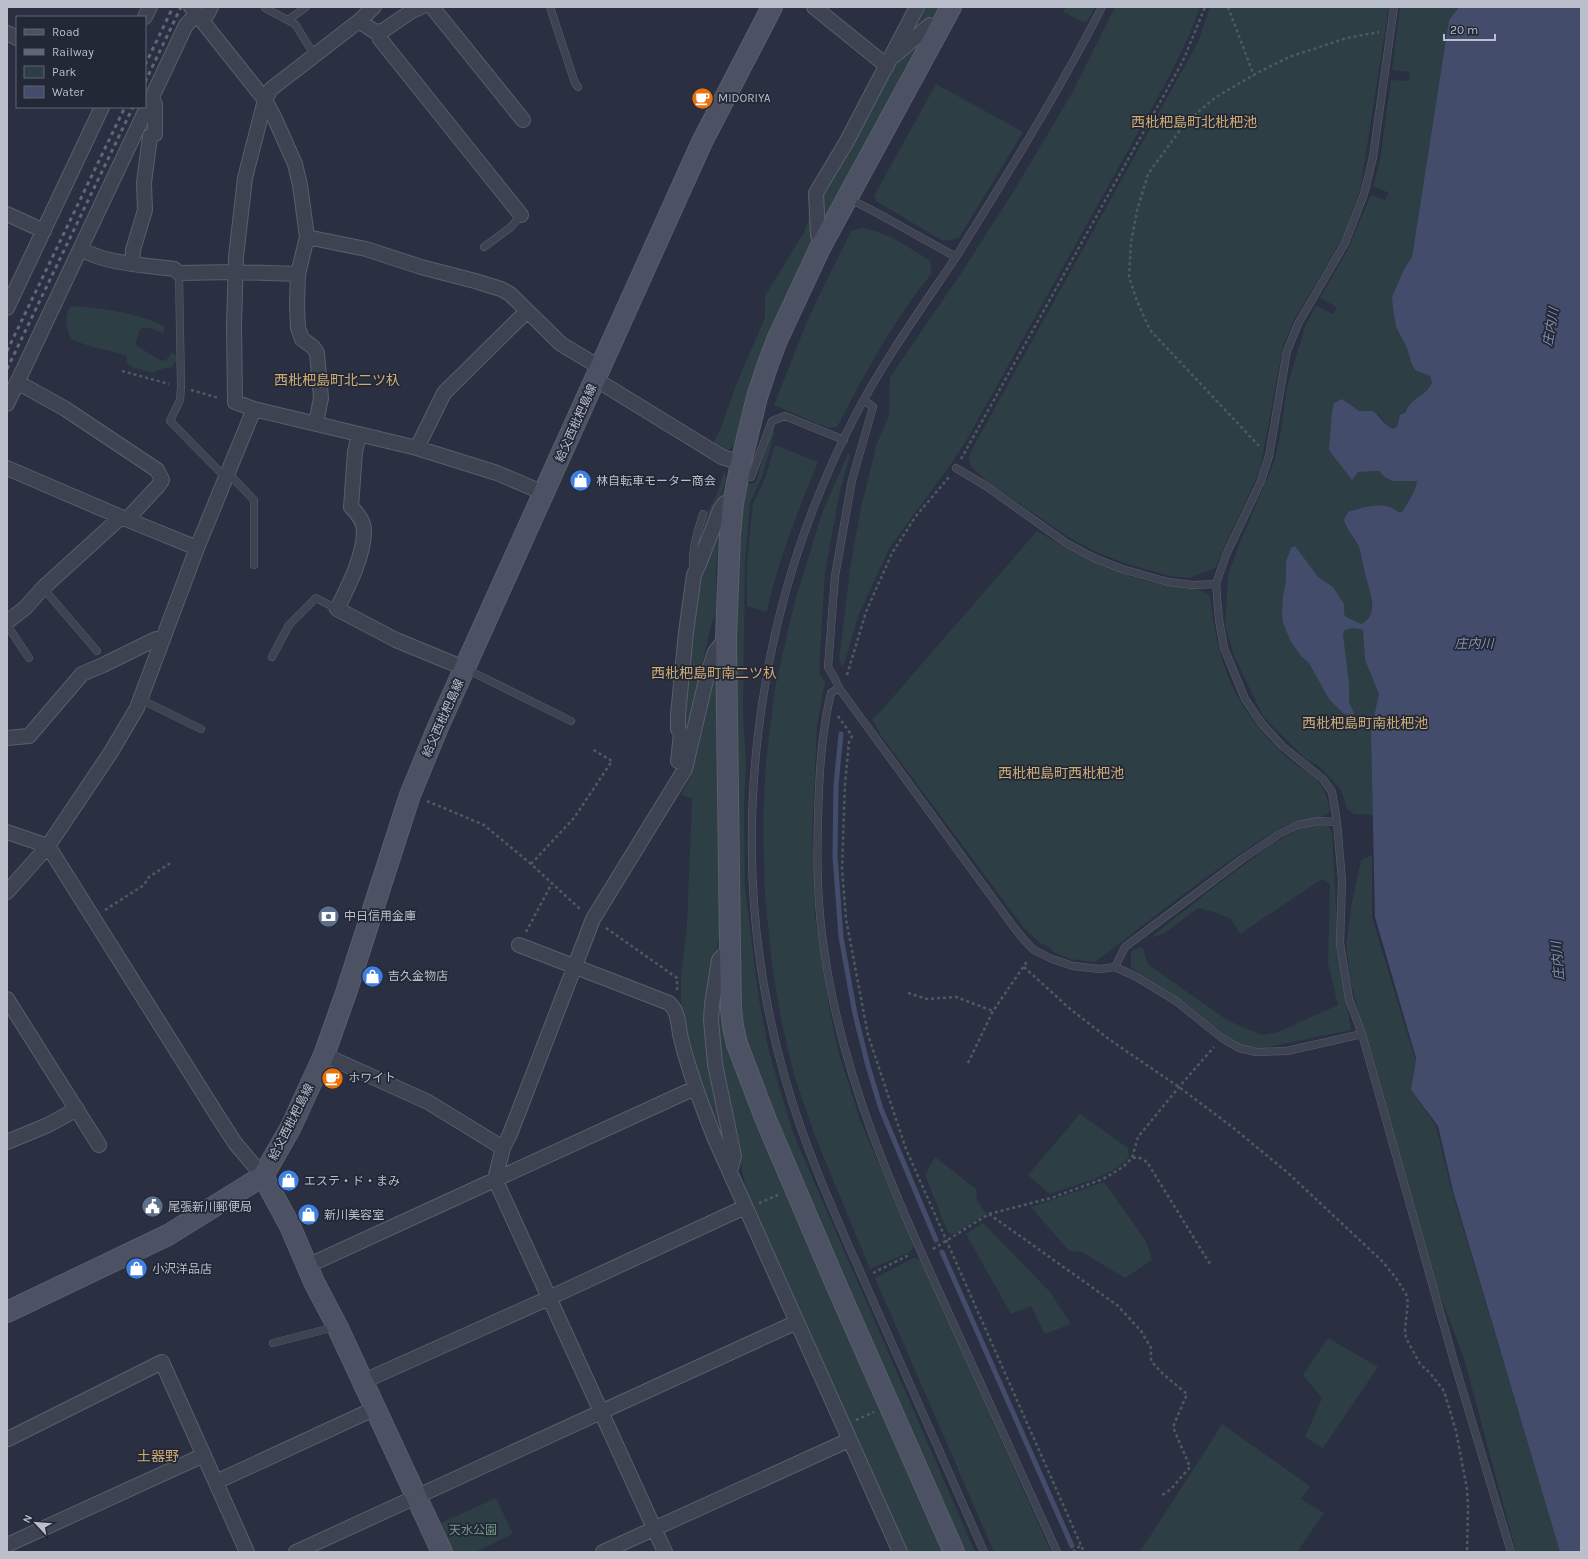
<svg xmlns="http://www.w3.org/2000/svg" width="1588" height="1559" viewBox="0 0 1588 1559" font-family="Karla,'Noto Sans JP',sans-serif">
<rect width="100%" height="100%" fill="#2a3042"/>
<path fill="#2d3e44" d="M 920,7 L 941,7 L 903,45 Z
M 1066,7 L 1095,7 L 1086,23 L 1063,12 Z
M 1115,7 L 1200,7 L 1189,36 L 1164,86 L 966,441 L 953,461 L 890,547 L 859,614 L 843,667 L 839,660 L 850,569 L 860,512 L 877,443 L 889,416 L 890,377 L 960,275 L 1015,189 L 1072,93 Z
M 1210,7 L 1389,7 L 1360,190 L 1343,237 L 1294,320 L 1283,346 L 1260,470 L 1215,568 L 1189,578 L 1170,576 L 1124,563 L 1094,551 L 1070,538 L 989,483 L 971,466 L 969,458 L 972,449 L 1198,42 Z
M 1400,7 L 1459,7 L 1449,20 L 1412,257 L 1404,269 L 1392,297 L 1393,309 L 1396,327 L 1407,348 L 1411,362 L 1415,370 L 1430,376 L 1432,381 C 1429,390 1423,392 1417,399 C 1411,405 1409,411 1400,415 L 1397,427 L 1393,429 L 1389,427 L 1380,416 L 1367,411 L 1359,411 L 1354,409 L 1352,479 L 1358,472 L 1379,471 L 1386,478 L 1393,481 L 1417,481 C 1415,492 1407,502 1402,512 L 1398,512 C 1386,500 1363,507 1348,512 L 1346,526 L 1360,550 L 1365,575 L 1371,593 L 1372,612 L 1363,630 L 1364,646 L 1365,660 L 1379,694 L 1375,712 L 1375,724 L 1371,732 L 1373,815 L 1354,814 L 1347,809 L 1341,790 L 1320,767 L 1305,758 L 1264,718 L 1234,656 L 1225,626 L 1228,575 L 1239,545 L 1274,462 L 1281,431 L 1287,387 L 1306,324 L 1316,306 L 1333,314 L 1337,307 L 1320,298 L 1347,251 L 1371,195 L 1385,200 L 1389,193 L 1373,186 L 1380,160 L 1391,80 L 1409,81 L 1410,72 L 1392,70 Z
M 924,34 L 822,223 L 820,193 L 891,63 Z
M 936,84 L 1023,132 L 959,238 L 943,241 L 876,201 L 874,196 Z
M 812,211 L 813,242 L 780,310 L 759,365 L 736,443 L 730,449 L 723,452 L 712,446 L 720,430 L 738,380 L 765,318 L 765,296 L 803,234 Z
M 862,228 C 887,232 909,247 930,261 L 932,273 C 894,319 865,373 837,427 L 828,428 L 774,405 L 808,319 L 851,231 Z
M 77,306 C 107,309 137,313 164,326 L 164,333 L 149,328 L 142,328 L 139,331 L 136,342 L 137,346 L 160,360 L 165,361 L 173,352 L 177,358 L 172,367 L 161,369 L 153,373 L 132,367 L 127,363 L 127,356 C 109,349 89,348 71,339 C 66,328 64,318 70,307 Z
M 771,431 L 775,432 L 762,477 L 750,503 L 745,562 L 743,712 L 746,763 L 744,806 L 745,888 L 759,999 L 769,1052 L 793,1133 L 975,1552 L 962,1552 L 796,1173 L 743,1035 L 737,966 L 739,889 L 736,560 L 745,485 L 756,482 Z
M 775,445 L 818,462 C 798,511 778,560 767,612 L 747,606 L 747,562 L 753,504 L 765,478 Z
M 848,454 L 850,455 L 840,490 L 825,572 L 819,673 L 825,682 L 817,726 L 812,835 L 815,918 L 830,1012 L 838,1050 L 860,1120 L 914,1246 L 910,1252 L 870,1269 L 815,1136 L 795,1078 L 781,1020 L 772,965 L 765,895 L 763,824 L 766,760 L 776,682 L 795,601 L 822,513 Z
M 724,471 L 727,479 L 696,560 L 706,514 L 718,492 Z
M 721,518 L 716,572 L 717,612 L 712,622 L 682,752 L 691,624 L 700,567 Z
M 1037,531 C 1074,554 1109,571 1151,582 C 1166,587 1184,584 1199,590 C 1203,591 1206,594 1210,596 C 1215,641 1225,685 1254,721 C 1265,736 1279,752 1294,763 C 1301,769 1310,773 1316,779 C 1325,788 1328,800 1330,812 C 1318,821 1293,820 1278,829 C 1214,868 1155,917 1095,962 L 1070,959 L 1052,951 L 1052,949 L 1040,943 L 1023,927 L 880,734 L 872,719 L 881,711 Z
M 717,664 L 721,918 L 717,948 L 709,979 L 729,1154 L 720,1138 L 702,1084 L 681,1008 L 681,975 L 687,926 L 692,799 L 681,794 L 691,776 Z
M 1318,825 L 1328,825 L 1332,832 L 1338,945 L 1351,1030 L 1258,1049 L 1239,1045 L 1224,1034 L 1177,997 L 1131,967 L 1131,951 L 1142,947 L 1149,965 L 1227,1020 L 1261,1035 L 1278,1032 L 1338,1005 L 1328,963 L 1330,884 L 1322,879 L 1240,934 L 1231,919 L 1214,912 L 1198,908 L 1165,933 L 1150,938 L 1213,888 L 1272,844 L 1298,830 Z
M 1372,855 L 1372,917 L 1415,1059 L 1411,1090 L 1436,1126 L 1452,1191 L 1560,1552 L 1516,1552 L 1464,1358 L 1438,1290 L 1395,1158 L 1351,983 L 1346,944 L 1352,902 L 1361,860 Z
M 720,984 L 945,1552 L 905,1552 L 747,1194 L 718,1056 L 716,1027 Z
M 1080,1114 L 1128,1148 L 1129,1157 C 1110,1178 1076,1184 1050,1194 L 1028,1175 Z
M 935,1157 L 976,1189 L 977,1200 L 986,1214 L 956,1233 L 951,1234 L 947,1230 L 925,1175 Z
M 1104,1182 L 1146,1241 L 1152,1260 L 1125,1278 L 1082,1252 L 1069,1251 L 1031,1207 Z
M 983,1223 L 1050,1292 L 1071,1324 L 1045,1334 L 1031,1306 L 1011,1314 L 966,1234 Z
M 914,1258 L 921,1260 L 1051,1552 L 994,1552 L 875,1278 Z
M 1328,1338 L 1378,1367 L 1323,1448 L 1305,1437 L 1322,1398 L 1303,1375 Z
M 1222,1424 L 1310,1486 L 1301,1499 L 1324,1513 L 1297,1552 L 1140,1552 C 1167,1509 1196,1467 1222,1424 Z
M 496,1498 L 513,1534 L 475,1552 L 454,1552 L 441,1523 Z"/>
<path fill="#434d6b" d="M 1459,7 L 1581,7 L 1581,1552 L 1560,1552 L 1453,1191 L 1438,1126 L 1411,1090 L 1416,1058 L 1375,917 L 1371,732 L 1375,724 L 1375,712 L 1379,694 L 1365,660 L 1363,630 C 1357,628 1350,627 1344,631 L 1343,635 L 1349,684 L 1349,703 L 1354,713 L 1352,717 L 1343,713 L 1329,699 L 1309,663 L 1301,656 L 1291,642 L 1283,623 L 1282,613 L 1283,596 L 1286,581 L 1286,562 L 1291,548 L 1295,546 L 1318,577 L 1333,587 L 1344,604 L 1344,614 L 1346,617 L 1361,624 C 1381,615 1369,590 1365,574 C 1363,566 1362,558 1360,550 C 1356,539 1347,531 1344,520 L 1348,512 C 1363,507 1386,500 1398,512 L 1402,512 C 1407,503 1416,491 1417,481 L 1393,481 L 1386,478 L 1379,471 L 1358,472 L 1352,480 L 1329,450 L 1332,412 L 1334,403 L 1342,399 L 1359,411 L 1373,411 C 1379,416 1387,427 1393,429 L 1397,427 L 1400,415 L 1406,412 C 1410,398 1427,396 1432,382 L 1430,376 L 1415,370 L 1411,362 L 1407,348 L 1396,327 L 1393,309 L 1392,297 L 1404,269 L 1412,257 L 1449,20 Z"/>
<g fill="none" stroke-linecap="round" stroke-linejoin="round">
<path stroke="#434d6b" stroke-width="5" d="M 841,734 L 836,785 L 835,856 L 841,937 L 855,1014 L 868,1066 L 881,1109 L 936,1240
M 942,1252 L 1072,1546"/>
<defs>
<path id="lane" d="M 265,7 L 265,8 L 295,24 L 315,56
M 550,7 L 575,83 L 578,87
M 288,20 L 306,7
M 848,198 L 877,213 L 956,257 C 921,309 884,360 855,416 C 751,616 722,860 785,1078 C 805,1149 836,1217 866,1285 C 905,1374 945,1463 984,1552
M 484,247 L 511,227 L 521,215
M 956,257 C 1007,175 1058,93 1102,7
M 179,273 L 181,387 L 180,400 L 170,421 L 226,478
M 864,400 L 873,407 L 852,480 L 835,576 L 828,667 L 835,679 L 839,688 L 1013,926 L 1025,941 L 1034,950 L 1052,959 L 1073,966 L 1100,969 L 1115,967 L 1137,977 L 1176,1001 L 1222,1038 L 1239,1048 L 1256,1052 L 1287,1051 L 1362,1034 L 1455,1365 L 1511,1552
M 956,468 L 986,486 L 1066,543 L 1094,558 L 1122,569 L 1168,582 L 1193,585 L 1216,584
M 228,473 L 254,500 L 254,565
M 739,478 L 751,477 L 772,421 L 785,416 L 844,440
M 693,569 C 692,547 697,534 703,514
M 43,588 L 97,651
M 7,625 L 29,658
M 272,657 L 289,625 L 316,598 L 337,609
M 466,669 L 571,721
M 839,688 L 831,693 C 821,735 819,777 818,820 C 817,851 817,883 820,915 C 821,929 823,942 825,956 C 844,1084 897,1199 950,1316 C 985,1394 1021,1473 1057,1552
M 140,699 L 201,729
M 1337,822 L 1342,881 L 1340,943 L 1349,999 L 1362,1034
M 1115,967 L 1125,947 L 1242,859 L 1279,834 L 1298,825 L 1318,821 L 1337,822 L 1332,792 L 1323,779 L 1282,746 L 1262,724 L 1245,699 L 1224,648 L 1219,620 L 1216,584 L 1226,555 L 1261,481 L 1269,456 L 1287,351 L 1298,324 L 1345,243 L 1364,194 L 1373,157 L 1394,7
M 273,1343 L 335,1327"/>
<path id="street" d="M 191,7 L 265,100 L 275,119 L 295,164 L 300,185 L 307,237 L 366,249 L 421,267 L 475,281 L 501,289 L 510,294 L 561,344 L 601,368
M 374,7 L 359,21 L 271,89 L 265,100 L 245,178 L 236,257 L 234,325 L 235,402 L 254,409 L 417,448 L 497,473 L 544,493
M 432,7 L 523,120
M 814,7 L 887,66
M 145,17 L 150,7
M 202,19 L 208,13 L 211,7
M 359,21 L 374,31 L 381,32 L 412,11 L 421,7
M 378,32 L 380,39 L 521,215
M 7,33 L 17,38
M 894,56 L 930,25 L 940,29
M 7,214 L 44,231
M 307,237 L 298,274 L 297,304 L 298,328 L 302,339 L 313,347 L 317,353 L 321,398 L 316,423
M 824,240 L 818,235 L 816,193 L 847,141 L 917,7
M 81,249 C 106,264 145,265 174,269 L 179,273 L 235,272 L 298,274
M 132,263 L 133,250 L 145,210 L 144,183 L 150,136 L 155,134 L 155,104 L 152,99
M 7,308 L 102,107
M 595,379 L 722,457 L 741,463
M 17,382 L 64,408 L 157,470 L 162,480 L 158,486 L 131,515 L 129,520
M 7,404 L 186,25 L 197,14
M 359,434 L 355,452 L 351,507 C 358,514 364,521 364,531 C 364,556 348,587 337,609 L 396,640 L 464,668
M 417,448 L 444,393 L 526,312
M 7,468 L 121,517 L 197,548
M 7,622 L 25,608 L 43,588 L 121,517
M 7,738 L 29,736 L 82,674 L 103,665 L 156,639 L 162,642
M 684,763 L 678,761 L 681,733 L 678,729 L 678,715 L 686,632 L 694,575 L 699,564 L 720,510 L 725,503 L 733,503
M 7,832 L 48,846 L 217,1115 L 235,1143 L 263,1176
M 7,892 L 48,846 L 111,752 L 137,708 L 197,548 L 254,409
M 519,945 L 669,1003 C 678,1011 678,1022 680,1034 C 688,1070 701,1104 715,1139 L 900,1552
M 730,948 L 719,960 L 712,1004 L 711,1020 L 715,1064 L 734,1156 L 730,1171
M 7,999 L 99,1145
M 324,1055 L 428,1102 L 503,1148
M 7,1142 L 48,1125 L 77,1109
M 307,1266 L 695,1088
M 364,1381 L 549,1298 L 745,1207
M 7,1438 L 8,1439 L 162,1362 L 247,1552
M 216,1482 L 376,1408
M 7,1545 L 204,1455
M 296,1552 L 797,1322
M 603,1552 L 849,1440
M 665,1552 L 495,1179 L 503,1148 L 510,1134 L 593,919 L 685,769 L 706,680 L 715,652 L 726,638"/>
<path id="secondary" d="M 951,7 L 820,248 L 777,340 L 768,364 L 757,397 L 741,463 L 733,503 L 730,534 L 726,638 L 730,948 L 731,1008 L 733,1026 L 737,1044 L 766,1120 L 835,1282 L 954,1552
M 263,1176 L 290,1226 L 314,1282 L 337,1326 L 442,1552
M 7,1312 L 168,1235 L 263,1176 L 291,1127 L 324,1055 L 346,993 L 410,795 L 438,727 L 702,142 L 772,7"/>
</defs>
<use href="#lane" stroke="#595e6c" stroke-width="8"/>
<use href="#street" stroke="#595e6c" stroke-width="16"/>
<use href="#secondary" stroke="#595e6c" stroke-width="22"/>
<path stroke="#4c5b62" stroke-width="2.5" stroke-dasharray="3 3" stroke-linecap="butt" d="M 1228,7 L 1254,76
M 122,371 L 169,384
M 191,390 L 219,398
M 1259,446 L 1150,330 L 1137,301 L 1129,277 L 1131,242 L 1137,211 L 1148,174 L 1186,122 L 1216,97 L 1259,72 L 1289,57 L 1347,38 L 1379,32
M 961,459 L 1183,61 L 1205,7
M 847,675 L 866,612 L 892,553 L 916,516 L 950,476
M 838,716 L 852,736 L 849,742 L 845,784 L 842,869 L 846,919 L 868,1035 L 906,1149 L 1084,1552
M 427,801 L 484,825 L 531,864 L 581,910
M 531,864 L 574,818 L 612,761 L 592,749
M 105,910 L 144,885 L 149,877 L 172,862
M 606,928 L 677,978 L 677,990
M 526,932 L 552,883
M 1024,967 L 1069,1008 L 1110,1040 L 1179,1087 L 1231,1126 L 1288,1173 L 1382,1261 L 1396,1278 L 1406,1294 L 1408,1302 L 1405,1329 L 1406,1338 L 1420,1364 L 1430,1373 L 1444,1391 L 1456,1431 L 1467,1489 L 1468,1507 L 1467,1552
M 908,993 L 927,999 L 956,997 L 993,1011
M 968,1063 L 993,1011 L 1028,960
M 1133,1158 L 1138,1157 L 1147,1162 L 1210,1264
M 759,1203 L 778,1195
M 989,1214 L 1117,1305 L 1141,1331 L 1151,1348 L 1151,1361 L 1163,1374 L 1187,1394 L 1173,1427 L 1190,1467 L 1171,1489 L 1161,1496
M 933,1249 L 989,1214 L 1051,1198 L 1103,1179 L 1123,1167 L 1132,1158 L 1138,1137 L 1179,1087 L 1214,1047
M 873,1273 L 909,1255
M 856,1420 L 874,1412
M 1073,1552 L 1081,1545"/>
<use href="#lane" stroke="#3e4352" stroke-width="7"/>
<use href="#street" stroke="#3e4352" stroke-width="14"/>
<use href="#secondary" stroke="#4d5164" stroke-width="20"/>
<path stroke="#616678" stroke-width="3" stroke-dasharray="4 4" stroke-linecap="butt" d="M 145,65 L 173,7
M 145,82 L 181,7
M 7,351 L 125,107
M 7,369 L 133,107"/>
</g>
<defs>
<symbol id="cafe-disc" viewBox="-11 -11 22 22"><circle r="9.5" fill="#e8710a" stroke="#232837"/><path d="M-5.5-4.5H6V0H3Q3 3.5 0 3.5H-2.5Q-5.5 3.5-5.5 0ZM3-3.2v2h1.7v-2ZM-6 4.5H4V6H-6Z" fill="#fff"/></symbol>
<symbol id="shop-disc" viewBox="-11 -11 22 22"><circle r="9.5" fill="#3f7fe0" stroke="#232837"/><path d="M-5-2.5h2.3a2.7 3.5 0 0 1 5.4 0H5L5.5 6h-11ZM-1.5-2.5h3a1.5 2.3 0 0 0-3 0Z" fill="#fff"/></symbol>
<symbol id="bank-disc" viewBox="-11 -11 22 22"><circle r="9.5" fill="#5c6f8a" stroke="#232837"/><path d="M-6-4H6V4H-6ZM0-2.3a2.3 2.3 0 1 0 0 4.6a2.3 2.3 0 1 0 0-4.6Z" fill="#fff"/></symbol>
<symbol id="civic-disc" viewBox="-11 -11 22 22"><circle r="9.5" fill="#5c6f8a" stroke="#232837"/><path d="M-.6-6.5H3V-4.5H.6V-3L4-1V1h2V6H-6V1h2V-1L-.6-3ZM-1.2 2.5V6h2.4V2.5Z" fill="#fff"/></symbol>
</defs>
<g fill-rule="evenodd">
<use href="#cafe-disc" x="690" y="86" width="25" height="25"/>
<use href="#shop-disc" x="568" y="468" width="25" height="25"/>
<use href="#bank-disc" x="316" y="904" width="25" height="25"/>
<use href="#shop-disc" x="360" y="964" width="25" height="25"/>
<use href="#cafe-disc" x="320" y="1066" width="25" height="25"/>
<use href="#shop-disc" x="276" y="1168" width="25" height="25"/>
<use href="#civic-disc" x="140" y="1194" width="25" height="25"/>
<use href="#shop-disc" x="296" y="1202" width="25" height="25"/>
<use href="#shop-disc" x="124" y="1256" width="25" height="25"/>
</g>
<g text-anchor="middle" stroke-width="3.5" stroke-linejoin="round" paint-order="stroke">
<g font-size="12" fill="#bbbfcc" stroke="#232837" text-anchor="start">
<text x="718" y="102">MIDORIYA</text>
<text x="596" y="485">林自転車モーター商会</text>
<text x="344" y="920">中日信用金庫</text>
<text x="388" y="980">吉久金物店</text>
<text x="348" y="1082">ホワイト</text>
<text x="304" y="1185">エステ・ド・まみ</text>
<text x="168" y="1211">尾張新川郵便局</text>
<text x="324" y="1219">新川美容室</text>
<text x="152" y="1273">小沢洋品店</text>
</g>
<g font-size="12" fill="#bbbfcc" stroke="#232837">
<text transform="translate(576 423) rotate(-66)" y="4">給父西枇杷島線</text>
<text transform="translate(443 718) rotate(-66)" y="4">給父西枇杷島線</text>
<text transform="translate(291 1122) rotate(-63)" y="4">給父西枇杷島線</text>
</g>
<g font-size="12" fill="#759a84" stroke="#232837">
<text x="473" y="1534">天水公園</text>
</g>
<g font-size="13" font-style="italic" fill="#8690b0" stroke="#232837">
<text transform="translate(1550 327) rotate(-80)" y="5">庄内川</text>
<text x="1474" y="648">庄内川</text>
<text transform="translate(1557 961) rotate(-95)" y="5">庄内川</text>
</g>
<g font-size="14" fill="#ceab74" stroke="#232837">
<text x="1194" y="127">西枇杷島町北枇杷池</text>
<text x="337" y="385">西枇杷島町北二ツ杁</text>
<text x="714" y="678">西枇杷島町南二ツ杁</text>
<text x="1365" y="728">西枇杷島町南枇杷池</text>
<text x="1061" y="778">西枇杷島町西枇杷池</text>
<text x="158" y="1461">土器野</text>
</g>
</g>
<rect width="1588" height="1559" fill="none" stroke="#bbbfcc" stroke-width="16"/>
<rect x="16" y="16" width="130" height="92" fill="#232837" stroke="#606473"/>
<rect x="24" y="29" width="20" height="6" fill="#4d5164" stroke="#606473"/>
<text x="52" y="36" font-size="12" fill="#bbbfcc">Road</text>
<rect x="24" y="49" width="20" height="6" fill="#616678" stroke="#606473"/>
<text x="52" y="56" font-size="12" fill="#bbbfcc">Railway</text>
<rect x="24" y="66" width="20" height="12" fill="#2d3e44" stroke="#606473"/>
<text x="52" y="76" font-size="12" fill="#bbbfcc">Park</text>
<rect x="24" y="86" width="20" height="12" fill="#434d6b" stroke="#606473"/>
<text x="52" y="96" font-size="12" fill="#bbbfcc">Water</text>
<g transform="translate(36 1523) rotate(296)" stroke="#232837" stroke-width="3" paint-order="stroke">
<path d="M0-3L7 15L0 10L-7 15Z" fill="#bbbfcc"/>
<text y="-6" font-size="11" font-weight="bold" text-anchor="middle" fill="#bbbfcc">N</text>
</g>
<path d="M1444 34v6h51v-6" fill="none" stroke="#bbbfcc" stroke-width="2"/>
<text x="1450" y="34" font-size="12" fill="#bbbfcc" stroke="#232837" stroke-width="3" paint-order="stroke">20 m</text>
</svg>
